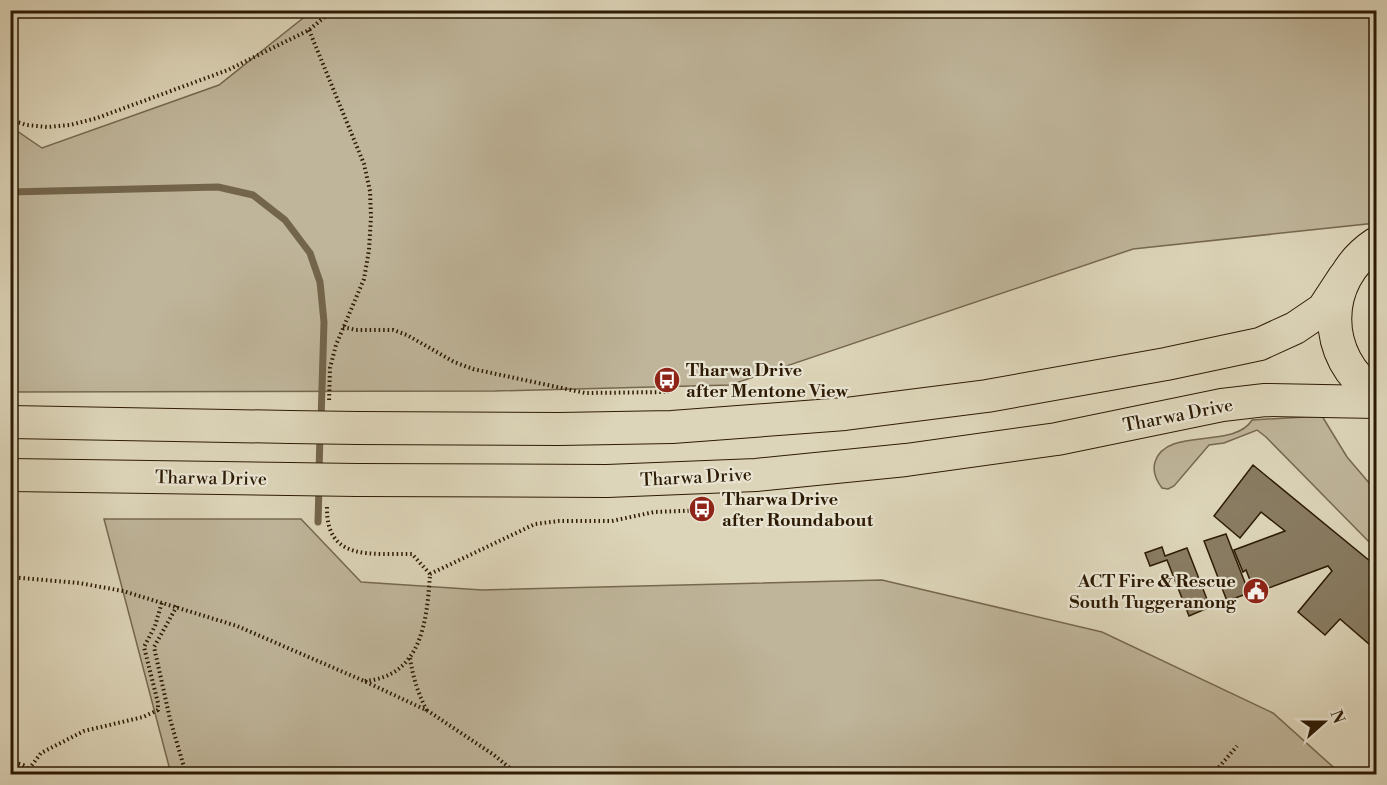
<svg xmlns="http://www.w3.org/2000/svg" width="1387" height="785" viewBox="0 0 1387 785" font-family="'Libre Bodoni',serif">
<rect width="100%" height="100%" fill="#ddd5b9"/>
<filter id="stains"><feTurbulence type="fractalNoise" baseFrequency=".00333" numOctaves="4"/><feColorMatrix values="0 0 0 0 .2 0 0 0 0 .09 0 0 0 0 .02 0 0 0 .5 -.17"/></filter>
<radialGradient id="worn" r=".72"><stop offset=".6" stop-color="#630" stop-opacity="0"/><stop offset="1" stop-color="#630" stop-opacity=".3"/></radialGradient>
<path fill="#bfb59a" stroke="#76684f" stroke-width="1.5" d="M 312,11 L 1376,11 L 1376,223 L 1133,249 L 730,385 L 495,391 L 11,392 L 11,127 L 42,148 L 219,85 Z
M 1322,416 L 1347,457 L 1376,491 L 1376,549 L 1266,437 L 1257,430 L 1224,443 L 1209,445 L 1174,486 L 1168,489 L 1162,488 C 1156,480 1152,472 1155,462 C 1166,426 1234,450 1252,420 Z
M 104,519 L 301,519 L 361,582 L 482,590 L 882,580 L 1102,632 L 1273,713 L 1341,774 L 171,774 Z"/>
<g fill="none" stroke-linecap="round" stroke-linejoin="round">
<path stroke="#73654b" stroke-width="7" d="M 10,192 L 218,187 L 253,195 L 285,220 L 310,253 L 320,282 L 324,322 L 321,421
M 319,472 L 320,435
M 318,522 L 319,486"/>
</g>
<path fill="#897c62" stroke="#2d1b04" stroke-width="1.5" d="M 1253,465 L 1376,566 L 1376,650 L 1340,619 L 1325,635 L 1298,612 L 1332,571 L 1328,566 L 1255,593 L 1246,570 L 1243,572 L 1234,550 L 1285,531 L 1261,512 L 1240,538 L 1214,516 Z
M 1226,534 L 1249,593 L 1227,601 L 1204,541 Z
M 1162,547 L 1165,556 L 1187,548 L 1210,607 L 1189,616 L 1167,560 L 1150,566 L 1145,553 Z"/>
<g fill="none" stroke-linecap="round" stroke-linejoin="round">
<defs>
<path id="primary" d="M 10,422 L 290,427
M 358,428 L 559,429 L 672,427 L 845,414 L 987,396 L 1166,364 L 1260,344 L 1295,328 L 1323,309 L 1344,277
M 10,475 L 289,479
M 357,480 L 607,481 L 756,475 L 906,460 L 1057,439 L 1222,405 L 1265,400 L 1376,402"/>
<path id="trunk" d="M 1376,244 C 1321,280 1321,358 1376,394"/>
</defs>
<use href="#primary" stroke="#2d1b04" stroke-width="34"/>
<use href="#trunk" stroke="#2d1b04" stroke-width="35"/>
<path stroke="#2d1b04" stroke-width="4" stroke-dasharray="1.5 3" stroke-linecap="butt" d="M 1369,10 L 1376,11
M 309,30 L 364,164 L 370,191 L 371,217 L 369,250 L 364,279 L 336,345 L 330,368 L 329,403
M 10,120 L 27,125 L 47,127 L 70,125 L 97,118 L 228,70 L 309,30 L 333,10
M 343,327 L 356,330 L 393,330 L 407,335 L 454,362 L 473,369 L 585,393 L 669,392
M 327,507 C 326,562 372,553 412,554 L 430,574 C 427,620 422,677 364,681
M 430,574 L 535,524 L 559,521 L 612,521 L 654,512 L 708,510
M 10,577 L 79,583 L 123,591 L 237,626 L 364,681 L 428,711 L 494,755 L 517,774
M 177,606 L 154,647 L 170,719 L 186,774
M 410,658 C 413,678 418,693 427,711
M 10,761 L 23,765 L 37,774
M 29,769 L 41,753 L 84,731 L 143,717 L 158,710 L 158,703 L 144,647 L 155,626 L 162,602
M 1213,774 L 1237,746"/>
<use href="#primary" stroke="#ddd5b9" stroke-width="32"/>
<use href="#trunk" stroke="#ddd5b9" stroke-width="33"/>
<defs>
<path id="primary-bridge" d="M 290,427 L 358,428
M 289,479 L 357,480"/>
</defs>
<use href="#primary-bridge" stroke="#2d1b04" stroke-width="34" stroke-linecap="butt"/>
<use href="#primary-bridge" stroke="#ddd5b9" stroke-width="32"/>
</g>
<defs>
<symbol id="bus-disc" viewBox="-11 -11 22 22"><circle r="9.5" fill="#8f2418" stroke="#e9e4d2"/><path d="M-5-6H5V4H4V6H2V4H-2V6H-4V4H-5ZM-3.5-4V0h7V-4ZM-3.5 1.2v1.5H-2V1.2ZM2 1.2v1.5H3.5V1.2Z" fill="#fff"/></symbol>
<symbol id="civic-disc" viewBox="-11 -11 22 22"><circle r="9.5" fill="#8f2418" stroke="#e9e4d2"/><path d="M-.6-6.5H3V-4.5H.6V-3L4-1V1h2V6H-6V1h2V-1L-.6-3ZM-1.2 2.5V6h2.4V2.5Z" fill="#fff"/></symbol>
</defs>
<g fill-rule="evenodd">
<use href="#bus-disc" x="652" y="365" width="30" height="30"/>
<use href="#bus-disc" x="687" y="494" width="30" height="30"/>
<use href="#civic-disc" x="1241" y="576" width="30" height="30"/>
</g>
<g text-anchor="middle" stroke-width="4.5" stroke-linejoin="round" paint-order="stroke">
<g font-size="18" font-weight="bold" fill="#2d1b04" stroke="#e9e4d2" text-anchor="start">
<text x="686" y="376">Tharwa Drive<tspan x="686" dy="21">after Mentone View</tspan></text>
<text x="722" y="505">Tharwa Drive<tspan x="722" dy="21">after Roundabout</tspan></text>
<text x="1236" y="587" text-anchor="end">ACT Fire &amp; Rescue<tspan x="1236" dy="21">South Tuggeranong</tspan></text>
</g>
<g font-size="18" fill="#2d1b04" stroke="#e9e4d2">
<text transform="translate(1178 415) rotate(-11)" y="6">Tharwa Drive</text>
<text transform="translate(696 477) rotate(-3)" y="6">Tharwa Drive</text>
<text transform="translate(211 478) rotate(1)" y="6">Tharwa Drive</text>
</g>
</g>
<rect width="1387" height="785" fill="none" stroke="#ddd5b9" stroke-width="36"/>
<rect x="12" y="12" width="1363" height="761" fill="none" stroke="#2d1b04" stroke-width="3"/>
<rect x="18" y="18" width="1351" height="749" fill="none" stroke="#2d1b04" stroke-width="1.5"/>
<g transform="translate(1324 722) rotate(69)" stroke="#e9e4d2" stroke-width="4.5" paint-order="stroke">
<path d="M0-4.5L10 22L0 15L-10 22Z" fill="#2d1b04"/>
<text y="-9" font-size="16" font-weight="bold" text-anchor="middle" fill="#2d1b04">N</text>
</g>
<rect width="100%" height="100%" filter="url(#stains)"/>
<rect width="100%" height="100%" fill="url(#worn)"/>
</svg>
